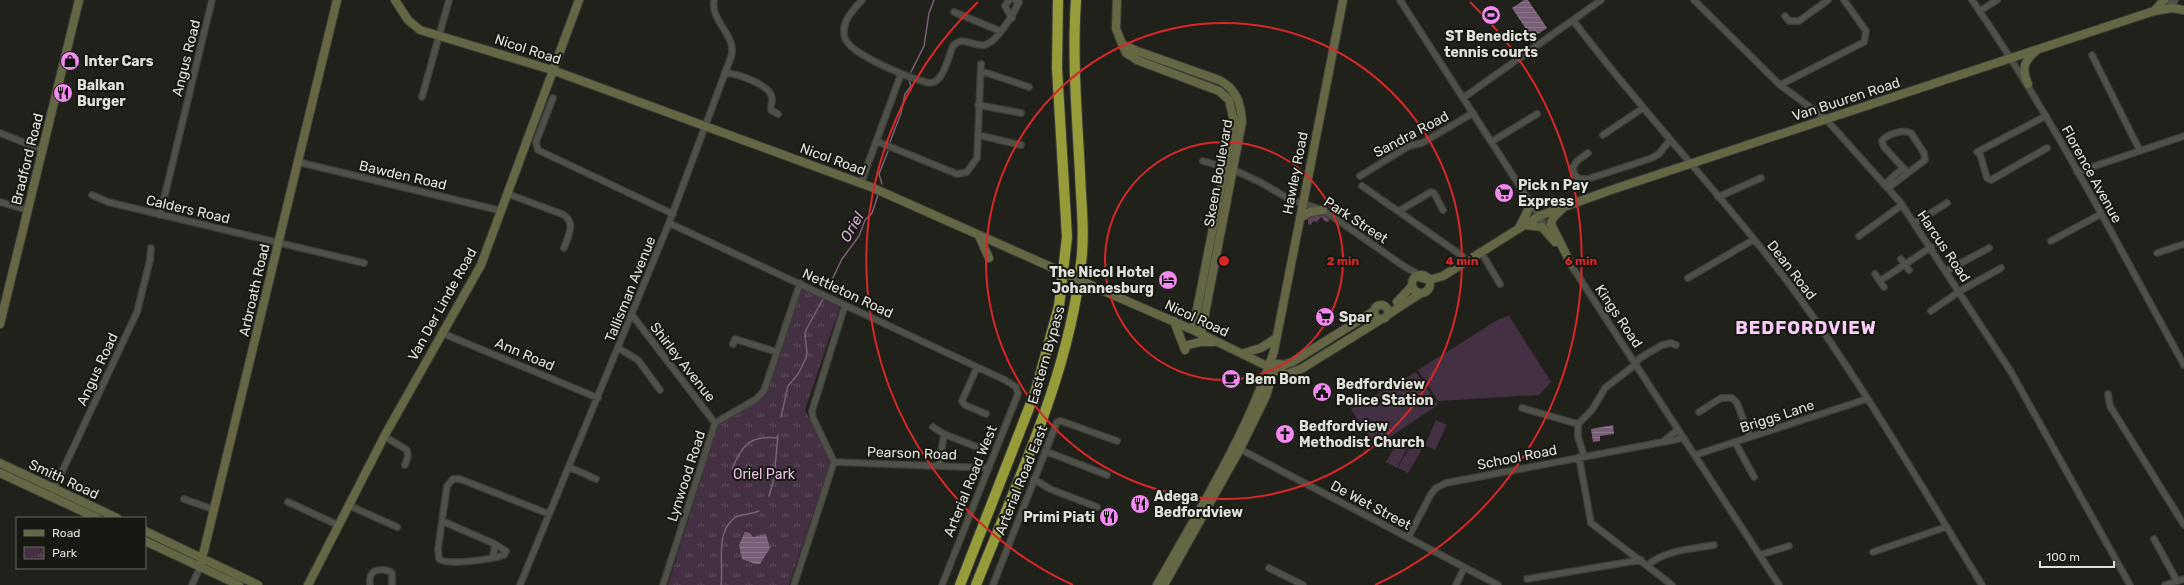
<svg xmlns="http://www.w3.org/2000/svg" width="2184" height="585" viewBox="0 0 2184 585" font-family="Rubik,sans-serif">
<defs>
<pattern id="forest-crowns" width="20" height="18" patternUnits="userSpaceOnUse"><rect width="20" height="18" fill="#5b435a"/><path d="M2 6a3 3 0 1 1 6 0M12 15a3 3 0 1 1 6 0" fill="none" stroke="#725e71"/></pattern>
<pattern id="park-tufts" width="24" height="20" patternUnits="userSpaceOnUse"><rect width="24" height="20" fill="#443043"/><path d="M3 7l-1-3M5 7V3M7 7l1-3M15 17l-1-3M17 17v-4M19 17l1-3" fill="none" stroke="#5f4e5e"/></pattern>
<pattern id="water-rules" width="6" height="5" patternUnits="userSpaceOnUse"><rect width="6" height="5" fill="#796078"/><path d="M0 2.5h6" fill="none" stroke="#8c768b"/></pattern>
</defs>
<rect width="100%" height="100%" fill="#20211a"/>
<path fill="#443043" d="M 1509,316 L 1551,382 L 1539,395 L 1438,401 L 1418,370 L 1499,319 Z
M 1416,372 L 1438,405 L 1375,447 L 1351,409 Z
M 1436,420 L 1447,425 L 1435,450 L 1425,445 Z
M 1400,437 L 1410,443 L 1397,468 L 1386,462 Z
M 1411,444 L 1422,449 L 1408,473 L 1398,468 Z"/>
<path fill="url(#forest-crowns)" d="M 1314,211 L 1327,215 L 1330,221 L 1326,222 L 1321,217 L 1317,222 L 1313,221 L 1311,225 L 1308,224 L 1308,218 Z"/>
<path fill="url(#park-tufts)" d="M 801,286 L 840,306 L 805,410 L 830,463 L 789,585 L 668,585 L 718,425 L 766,394 Z"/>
<path fill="url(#water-rules)" d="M 1524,0 L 1528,0 L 1547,28 L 1532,38 L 1512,8 Z
M 1613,425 L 1614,434 L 1600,436 L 1600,441 L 1593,442 L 1591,429 Z
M 745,532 L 750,533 L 753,537 L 766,534 L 770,548 L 760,564 L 755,564 L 742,559 L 739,545 Z"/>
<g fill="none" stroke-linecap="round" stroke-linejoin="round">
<path stroke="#796078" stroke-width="1.5" d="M 911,72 L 924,46 L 929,13 L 934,0
M 890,142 L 901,113 L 905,94 L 911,86 L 909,80
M 882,184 L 879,174 L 888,151
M 827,290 L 842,259 L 859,236 L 865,220 L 872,213 L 878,195
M 781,417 L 788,386 L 798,374 L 806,358 L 807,353 L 805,335 L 806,330 L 823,299
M 732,469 C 742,445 750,435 778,438
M 769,496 L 774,478 L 778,435
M 721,585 C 724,565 715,535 733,519 C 739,513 751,515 759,511"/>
<defs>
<path id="street" d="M 862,0 C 853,10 840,23 845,38 C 849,54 913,80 930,83 C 944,82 948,57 953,46 C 963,35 973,47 985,45 C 998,41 1014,13 1019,2 L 1015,0
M 1009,0 L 1005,6 L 1012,18
M 1400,0 L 1548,230
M 1601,0 L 1573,20 C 1642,113 1724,196 1793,289 C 1862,383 1921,486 1982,585
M 1694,0 L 1780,85 L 1825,118 L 1900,202 L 2011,372 L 2130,585
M 1972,0 C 2052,116 2116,242 2184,365
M 2168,8 L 2171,0
M 2172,8 L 2175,0
M 1980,11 L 1997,0
M 954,12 L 1000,31
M 1785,16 L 1789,21 L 1799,21 L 1828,0
M 2092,55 L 2140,151
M 981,71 L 1029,87
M 726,73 C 737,74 770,84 772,98 C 773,101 770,106 771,110 L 778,114
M 1780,85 L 1864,42 L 1866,31 L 1844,0
M 422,97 L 449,0
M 553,98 L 536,142 L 538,150 L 673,214
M 1463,98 L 1573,20
M 978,105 L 1021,113
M 0,133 L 43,150
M 978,135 L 1021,145
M 1603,135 L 1643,108
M 876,141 L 957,174 L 967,172 L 977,158 L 981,64
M 1491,142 L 1537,114
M 1979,151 L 1987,178 L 1991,180 L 2047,148
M 1977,152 L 2046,116
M 1588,153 L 1577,161 L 1573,167 L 1574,174 L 1579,179 L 1588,179 L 1652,158 L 1659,154 L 1670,140
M 1203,161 L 1234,170 L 1260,182 L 1289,199 L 1323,210 L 1405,267 L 1420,275
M 298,162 L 502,211
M 2077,172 L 2184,136
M 1360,176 L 1409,146 L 1422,143 L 1473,113
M 861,183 L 901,74
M 1885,184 L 1903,168
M 1362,186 L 1468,260
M 1888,188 L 1925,160 L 1924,153 L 1911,133 C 1903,129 1887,134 1882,141 L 1884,147 L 1907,172
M 508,194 L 562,214 C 577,222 568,236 564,248
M 92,195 L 108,202 L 364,263
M 1718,197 L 1761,178
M 0,202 L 28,210
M 1399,211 L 1431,192 L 1434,193 L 1443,210
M 160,215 L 212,0
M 669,223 L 1005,380 L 1016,387 L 1018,394 L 942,585
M 1915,223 L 1947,203
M 1859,236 L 1902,205
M 2051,241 L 2101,214
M 1481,252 L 1500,284
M 2157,253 L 2184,244
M 1901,259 L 1909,270
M 1569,262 L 1779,585
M 1946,271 L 1989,248
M 1875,274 L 1884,287
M 1688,278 L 1753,240
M 1880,281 L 1931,247
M 1931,311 L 1960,291 L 2001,268
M 632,315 L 715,423
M 442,333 L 598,398
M 733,344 L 735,339 L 738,340 L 777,352
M 618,348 L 638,360 L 660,390
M 977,367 L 962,401 L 965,405 L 986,414
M 2108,394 L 2110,406 L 2184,525
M 1522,408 L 1578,424
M 1699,412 L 1721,398 L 1732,398 L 1737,403 L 1750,437
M 933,427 L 944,434 L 977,447
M 384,436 L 407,450 L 408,456 L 405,465
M 1665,440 L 1678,429
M 1735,442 L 1754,477
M 1238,448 L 1498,585
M 1045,451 L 1107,475
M 1695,455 L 1867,399
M 1584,456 L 1578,437 L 1578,424 L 1592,410 L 1605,388 L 1631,368 L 1640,358 L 1662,345 L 1671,343 L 1676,345
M 1579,457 L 1591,523 L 1672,585
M 834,462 L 989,468
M 939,466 L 944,434
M 569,467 L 596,479
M 1034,479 L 1050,489 L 1097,507
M 53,491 L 137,312 L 150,260 L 151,248
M 184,499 L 215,510
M 288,502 L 338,525
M 348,505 L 397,527
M 442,521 L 495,544 L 506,551 L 504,555 C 493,559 447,566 439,559 L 438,549 L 447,486 L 453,479 L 460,479 L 549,514
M 1408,538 L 1431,494 L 1436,488 L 1446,483 L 1684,438
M 2154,539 L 2177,581
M 1873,552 L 1946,527
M 1760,555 L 1789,546
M 493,558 L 495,544
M 1648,565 C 1665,550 1692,549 1714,545
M 1269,568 L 1303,585
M 1527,579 L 1641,560
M 192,585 L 200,567
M 370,585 C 370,582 369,578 371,575 C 374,568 387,569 392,573 L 392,585
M 520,585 L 669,223 L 731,57 C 738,36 710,22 714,0
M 663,585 L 715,423 L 756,399 L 764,391 L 800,283
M 794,585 L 834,462 L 813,418 L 812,411 L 845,305
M 993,585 L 1057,422 L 1061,421 L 1117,441
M 1456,585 L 1464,568
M 2165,585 L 2184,579"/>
<path id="secondary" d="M 395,0 L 408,20 L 420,30 L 552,70 L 871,187 L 1042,263
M 1117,0 L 1116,29 L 1126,53 L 1137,60 L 1219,91 L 1229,100 L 1234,121 L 1193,330
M 2154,11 L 2164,0
M 1122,44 L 1137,51 L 1219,80 C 1237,89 1241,104 1242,122 L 1201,334
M 2028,84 C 2022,70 2023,62 2035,52
M 1562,209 L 1553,218 L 1551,224 L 1571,264
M 1300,218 L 1310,212 L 1323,210
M 1524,225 L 1542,227 L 1555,242
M 1520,226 L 1531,204
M 979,236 L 989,258
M1412 284a9 9 0 1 1 18 0a9 9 0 1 1-18 0Z
M 1416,276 L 1429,280 L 1443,276 L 1539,216 L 1608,191 L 2154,11 L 2172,8 L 2184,10
M 1104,291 L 1193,330 L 1269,367 L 1286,374 L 1301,369 L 1380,320
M 1397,302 L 1412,286
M1374 312a7 7 0 1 1 14 0a7 7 0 1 1-14 0Z
M 1389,314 L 1421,293
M 1174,321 L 1185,350
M 0,324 L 79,0
M 1188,345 L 1200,342 L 1214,342
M 1244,353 L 1261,348 L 1276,338
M 1270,362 L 1284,365 L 1292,362 L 1374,311
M 0,463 L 117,518
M 0,473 L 97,518
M 145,531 L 258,585
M 145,541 L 239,585
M 200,567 L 337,0
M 308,585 L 386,433 L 481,265 L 579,0
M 1157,585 C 1200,509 1247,434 1274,351 L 1343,0
M 1164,585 L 1240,449 L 1266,396 L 1275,366"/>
<path id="highway" d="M 960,585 L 1036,390 L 1059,306 L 1067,237 L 1057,68 L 1058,0
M 976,585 C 1017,481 1069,376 1081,263 C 1085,233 1081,203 1080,173 C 1077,115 1072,58 1076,0"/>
</defs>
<use href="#street" stroke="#3d3e38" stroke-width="8"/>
<use href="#secondary" stroke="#3d3e38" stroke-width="10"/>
<use href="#highway" stroke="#3d3e38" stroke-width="12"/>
<use href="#street" stroke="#4f5048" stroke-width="5.5"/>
<use href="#secondary" stroke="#656744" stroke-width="8"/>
<use href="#highway" stroke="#979c3b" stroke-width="10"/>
<defs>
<path id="secondary-bridge" d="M 1042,263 L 1104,291"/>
</defs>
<use href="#secondary-bridge" stroke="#3d3e38" stroke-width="10" stroke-linecap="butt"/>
<use href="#secondary-bridge" stroke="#656744" stroke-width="8"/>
</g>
<g fill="none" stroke="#d62828" stroke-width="2">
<circle cx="1224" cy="261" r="119"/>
<circle cx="1224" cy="261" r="238"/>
<path d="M1073 585A357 357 0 0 1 978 2M1470 2A357 357 0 0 1 1375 585"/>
</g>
<defs>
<symbol id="stadium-disc" viewBox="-11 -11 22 22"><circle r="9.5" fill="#f38af2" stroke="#171811"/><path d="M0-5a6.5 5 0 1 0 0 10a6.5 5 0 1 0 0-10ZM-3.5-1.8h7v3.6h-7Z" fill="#111"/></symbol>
<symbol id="shop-disc" viewBox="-11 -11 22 22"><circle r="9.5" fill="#f38af2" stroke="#171811"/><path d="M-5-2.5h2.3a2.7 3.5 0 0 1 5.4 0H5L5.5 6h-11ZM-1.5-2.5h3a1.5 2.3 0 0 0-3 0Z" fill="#111"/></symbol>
<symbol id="restaurant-disc" viewBox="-11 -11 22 22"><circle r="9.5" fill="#f38af2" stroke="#171811"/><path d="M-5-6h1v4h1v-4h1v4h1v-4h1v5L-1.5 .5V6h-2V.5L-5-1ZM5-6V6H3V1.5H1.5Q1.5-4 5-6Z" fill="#111"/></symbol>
<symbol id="supermarket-disc" viewBox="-11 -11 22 22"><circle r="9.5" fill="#f38af2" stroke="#171811"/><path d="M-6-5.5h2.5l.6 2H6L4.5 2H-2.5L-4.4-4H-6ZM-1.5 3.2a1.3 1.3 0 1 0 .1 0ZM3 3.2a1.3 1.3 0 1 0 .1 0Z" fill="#111"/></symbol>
<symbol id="hotel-disc" viewBox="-11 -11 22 22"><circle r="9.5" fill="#f38af2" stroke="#171811"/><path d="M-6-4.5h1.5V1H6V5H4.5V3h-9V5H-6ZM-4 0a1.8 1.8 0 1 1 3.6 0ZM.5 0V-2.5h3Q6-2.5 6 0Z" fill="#111"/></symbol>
<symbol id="cafe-disc" viewBox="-11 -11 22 22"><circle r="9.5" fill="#f38af2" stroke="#171811"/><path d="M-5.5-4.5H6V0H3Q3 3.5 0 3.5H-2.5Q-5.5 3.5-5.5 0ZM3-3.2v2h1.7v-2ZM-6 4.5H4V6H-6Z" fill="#111"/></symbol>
<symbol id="civic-disc" viewBox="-11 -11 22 22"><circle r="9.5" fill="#f38af2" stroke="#171811"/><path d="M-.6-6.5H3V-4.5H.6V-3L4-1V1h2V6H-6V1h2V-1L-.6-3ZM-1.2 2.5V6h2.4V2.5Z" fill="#111"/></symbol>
<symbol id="church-disc" viewBox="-11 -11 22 22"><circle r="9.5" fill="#f38af2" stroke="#171811"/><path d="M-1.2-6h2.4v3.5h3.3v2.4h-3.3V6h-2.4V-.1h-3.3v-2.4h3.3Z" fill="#111"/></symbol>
</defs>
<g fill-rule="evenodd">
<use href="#stadium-disc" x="1480" y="4" width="22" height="22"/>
<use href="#shop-disc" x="59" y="50" width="22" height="22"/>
<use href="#restaurant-disc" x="52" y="82" width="22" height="22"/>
<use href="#supermarket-disc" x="1493" y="182" width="22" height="22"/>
<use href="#hotel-disc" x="1157" y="269" width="22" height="22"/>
<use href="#supermarket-disc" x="1314" y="306" width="22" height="22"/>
<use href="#cafe-disc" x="1220" y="368" width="22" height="22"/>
<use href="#civic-disc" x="1311" y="381" width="22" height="22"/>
<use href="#church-disc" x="1274" y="423" width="22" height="22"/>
<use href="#restaurant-disc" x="1129" y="493" width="22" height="22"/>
<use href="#restaurant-disc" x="1098" y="506" width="22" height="22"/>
</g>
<g text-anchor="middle" stroke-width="4" stroke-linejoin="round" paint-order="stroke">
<g font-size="14" font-weight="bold" fill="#e0e0db" stroke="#171811" text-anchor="start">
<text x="1491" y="41" text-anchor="middle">ST Benedicts<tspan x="1491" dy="16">tennis courts</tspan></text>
<text x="84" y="66">Inter Cars</text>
<text x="77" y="90">Balkan<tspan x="77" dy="16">Burger</tspan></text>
<text x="1518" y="190">Pick n Pay<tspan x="1518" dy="16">Express</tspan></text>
<text x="1154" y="277" text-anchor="end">The Nicol Hotel<tspan x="1154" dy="16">Johannesburg</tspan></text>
<text x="1339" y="322">Spar</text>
<text x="1245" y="384">Bem Bom</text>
<text x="1336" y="389">Bedfordview<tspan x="1336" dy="16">Police Station</tspan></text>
<text x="1299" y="431">Bedfordview<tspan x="1299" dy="16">Methodist Church</tspan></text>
<text x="1154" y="501">Adega<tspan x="1154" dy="16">Bedfordview</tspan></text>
<text x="1095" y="522" text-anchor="end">Primi Piati</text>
</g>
<g font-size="14" fill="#e0e0db" stroke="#171811">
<text transform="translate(528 49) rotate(18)" y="5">Nicol Road</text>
<text transform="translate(186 58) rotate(-76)" y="5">Angus Road</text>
<text transform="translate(1846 99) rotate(-18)" y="5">Van Buuren Road</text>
<text transform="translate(1411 134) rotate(-28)" y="5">Sandra Road</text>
<text transform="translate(27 159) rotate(-76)" y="5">Bradford Road</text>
<text transform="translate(833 159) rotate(20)" y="5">Nicol Road</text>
<text transform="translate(1218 173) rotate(-80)" y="5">Skeen Boulevard</text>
<text transform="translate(1295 173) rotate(-79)" y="5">Hawley Road</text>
<text transform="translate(2092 174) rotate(61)" y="5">Florence Avenue</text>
<text transform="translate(403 175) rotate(13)" y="5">Bawden Road</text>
<text transform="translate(188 209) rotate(13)" y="5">Calders Road</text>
<text transform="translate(1356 220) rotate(33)" y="5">Park Street</text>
<text transform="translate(1944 246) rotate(56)" y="5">Harcus Road</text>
<text transform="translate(1792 270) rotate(52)" y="5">Dean Road</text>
<text transform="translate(630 289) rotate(-68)" y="5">Tallisman Avenue</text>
<text transform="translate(254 290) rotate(-77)" y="5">Arbroath Road</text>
<text transform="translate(848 293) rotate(25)" y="5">Nettleton Road</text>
<text transform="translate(442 304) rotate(-61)" y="5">Van Der Linde Road</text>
<text transform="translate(1619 316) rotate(56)" y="5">Kings Road</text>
<text transform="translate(1197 318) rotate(25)" y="5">Nicol Road</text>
<text transform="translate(525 354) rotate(23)" y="5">Ann Road</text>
<text transform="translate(1046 355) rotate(-74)" y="5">Eastern Bypass</text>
<text transform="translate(683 362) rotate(52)" y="5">Shirley Avenue</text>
<text transform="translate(97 369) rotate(-65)" y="5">Angus Road</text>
<text transform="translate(1777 416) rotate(-18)" y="5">Briggs Lane</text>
<text transform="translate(912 453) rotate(2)" y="5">Pearson Road</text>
<text transform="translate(1517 457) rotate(-11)" y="5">School Road</text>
<text transform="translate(686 476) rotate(-72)" y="5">Lynwood Road</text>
<text transform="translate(64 479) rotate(25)" y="5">Smith Road</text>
<text transform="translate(1021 480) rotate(-68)" y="5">Arterial Road East</text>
<text transform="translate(970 481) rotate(-68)" y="5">Arterial Road West</text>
<text transform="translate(1371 505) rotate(28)" y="5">De Wet Street</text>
</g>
<g font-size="14" fill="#edbfeb" stroke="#171811">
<text x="764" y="479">Oriel Park</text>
</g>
<g font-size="15" font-style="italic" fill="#daadd8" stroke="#171811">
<text transform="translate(852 227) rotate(-60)" y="5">Oriel</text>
</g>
<g font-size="18" font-weight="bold" letter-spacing="1" fill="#fbccf9" stroke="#171811">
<text x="1806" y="334">BEDFORDVIEW</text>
</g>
</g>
<circle cx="1224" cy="261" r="6" fill="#d62828" stroke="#171811" stroke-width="2"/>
<g font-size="12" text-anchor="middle" font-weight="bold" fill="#d62828" stroke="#171811" stroke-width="4" stroke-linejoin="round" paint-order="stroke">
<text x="1343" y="265">2 min</text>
<text x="1462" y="265">4 min</text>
<text x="1581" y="265">6 min</text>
</g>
<rect x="16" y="517" width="130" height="52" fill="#171811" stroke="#676862"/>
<rect x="24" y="530" width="20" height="6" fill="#656744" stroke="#676862"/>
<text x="52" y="537" font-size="12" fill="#e0e0db">Road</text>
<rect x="24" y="547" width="20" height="12" fill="url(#park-tufts)" stroke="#676862"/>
<text x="52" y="557" font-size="12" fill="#e0e0db">Park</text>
<path d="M2040 561v6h74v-6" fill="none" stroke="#e0e0db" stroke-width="2"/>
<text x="2046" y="561" font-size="12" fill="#e0e0db" stroke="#171811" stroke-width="3" paint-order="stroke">100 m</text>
</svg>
